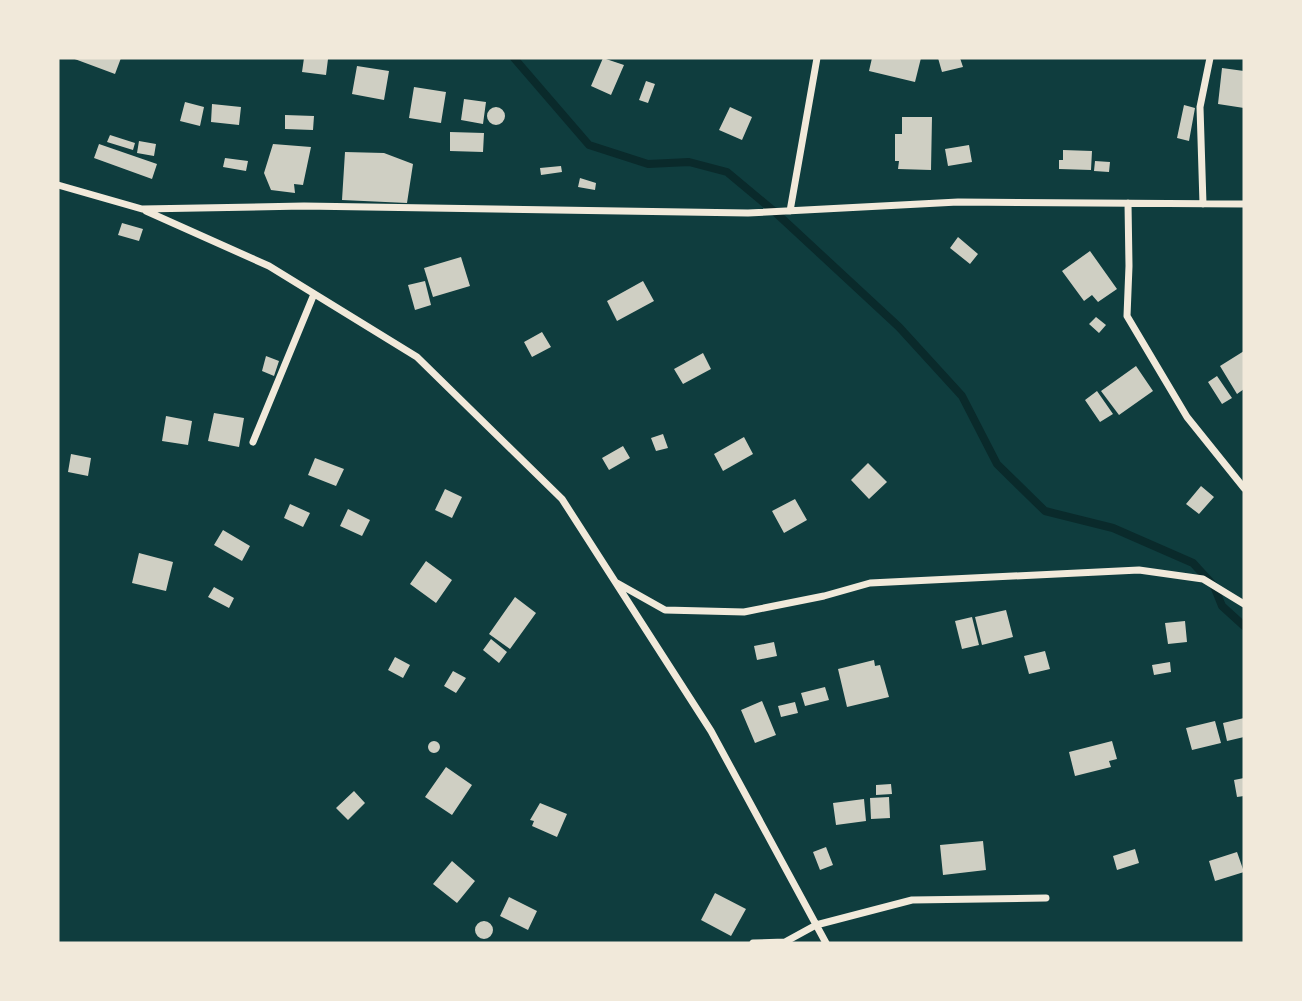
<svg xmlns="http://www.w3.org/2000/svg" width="1302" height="1001" viewBox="0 0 1302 1001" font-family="Arial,sans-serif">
<rect width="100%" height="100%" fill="#0f3d3e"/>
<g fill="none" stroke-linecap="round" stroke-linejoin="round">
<path stroke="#0a2a2b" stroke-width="8" d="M 514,58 L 589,145 L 648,164 L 689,162 L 727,172 L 775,212 L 899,327 L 962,396 L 997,464 L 1045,511 L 1113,528 L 1193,563 L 1214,586 L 1222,606 L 1244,626"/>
</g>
<path fill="#cfcfc3" d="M 72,58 L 121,58 L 115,74 Z
M 304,58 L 328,59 L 326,75 L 302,72 Z
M 603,58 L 624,65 L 611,95 L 591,86 Z
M 872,58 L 921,58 L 915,82 L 869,71 Z
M 938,58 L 960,58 L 963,67 L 942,72 Z
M 357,66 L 389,71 L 384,100 L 352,94 Z
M 1222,68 L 1244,71 L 1244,108 L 1218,104 Z
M 646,81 L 655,84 L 648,103 L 639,100 Z
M 414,87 L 446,92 L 441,123 L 409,118 Z
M 464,99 L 486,102 L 483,124 L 461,120 Z
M 185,102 L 204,107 L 200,126 L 180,121 Z
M 212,104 L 241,107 L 239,125 L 211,122 Z
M 1184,105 L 1195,108 L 1189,141 L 1177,138 Z
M 730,107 L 752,117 L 742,140 L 719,130 Z
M487 116a9 9 0 1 1 18 0a9 9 0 1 1-18 0Z
M 285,115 L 314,116 L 313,130 L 285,129 Z
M 902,117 L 932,117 L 931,170 L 898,169 L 899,161 L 895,161 L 895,134 L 902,134 Z
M 450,132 L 484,133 L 483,152 L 450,151 Z
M 110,135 L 135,143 L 133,150 L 107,142 Z
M 139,141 L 156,144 L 154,156 L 137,153 Z
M 99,144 L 157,164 L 152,179 L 94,158 Z
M 273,144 L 311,147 L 303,185 L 294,184 L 295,193 L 271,190 L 264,173 Z
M 969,145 L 972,162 L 948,166 L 945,149 Z
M 1063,150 L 1092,151 L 1091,170 L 1059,169 L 1059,160 L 1063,160 Z
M 345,152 L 384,153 L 413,164 L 407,203 L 342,200 Z
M 225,158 L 248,161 L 246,171 L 223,167 Z
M 1095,161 L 1110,162 L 1109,172 L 1094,171 Z
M 561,166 L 562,172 L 541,175 L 540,168 Z
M 580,178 L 596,183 L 595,190 L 578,187 Z
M 122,223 L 143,229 L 139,241 L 118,235 Z
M 958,237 L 978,254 L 970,264 L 950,248 Z
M 1090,251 L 1117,289 L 1098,302 L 1092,295 L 1084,301 L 1062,271 Z
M 461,257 L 470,286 L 433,297 L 424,268 Z
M 425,281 L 431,305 L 415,310 L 408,285 Z
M 643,281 L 654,301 L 617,321 L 607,301 Z
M 1096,317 L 1106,325 L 1099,333 L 1089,324 Z
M 542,332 L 551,347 L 532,357 L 524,342 Z
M 1244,351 L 1244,389 L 1237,394 L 1220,366 Z
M 703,353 L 711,369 L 683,384 L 674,369 Z
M 266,356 L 279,361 L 274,376 L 262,371 Z
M 1136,366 L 1153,391 L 1119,415 L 1101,391 Z
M 1217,376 L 1232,398 L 1222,404 L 1208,382 Z
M 1097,391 L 1113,414 L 1100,422 L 1085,400 Z
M 214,413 L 244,418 L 239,447 L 208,441 Z
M 166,416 L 192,421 L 188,445 L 162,441 Z
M 663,434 L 668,448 L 656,451 L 651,438 Z
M 744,437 L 753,454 L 723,471 L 714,454 Z
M 623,446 L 630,458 L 609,470 L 602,458 Z
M 71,454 L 91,458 L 88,476 L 68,472 Z
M 315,458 L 344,469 L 336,486 L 308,475 Z
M 868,463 L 887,482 L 869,499 L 851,480 Z
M 1201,486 L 1214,497 L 1199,514 L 1186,504 Z
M 445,489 L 462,497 L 452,518 L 435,510 Z
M 795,499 L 807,520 L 784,533 L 772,511 Z
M 290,504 L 310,513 L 303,527 L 284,518 Z
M 348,509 L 370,520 L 362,536 L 340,526 Z
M 223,530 L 250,546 L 242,561 L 214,545 Z
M 139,553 L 173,562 L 166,591 L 132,583 Z
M 426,561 L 452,580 L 436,603 L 410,584 Z
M 214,587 L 234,598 L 229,608 L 208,597 Z
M 515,597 L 536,613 L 510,649 L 489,634 Z
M 1006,610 L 1013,637 L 982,645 L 975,617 Z
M 972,617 L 979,645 L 962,649 L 955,621 Z
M 1185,621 L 1187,642 L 1168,644 L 1165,623 Z
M 491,639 L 507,652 L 499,663 L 483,650 Z
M 774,642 L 777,656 L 757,660 L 754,646 Z
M 1045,651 L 1050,669 L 1029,674 L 1024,656 Z
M 395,657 L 410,665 L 403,678 L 388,670 Z
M 874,660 L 875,666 L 880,665 L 889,697 L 847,707 L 838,669 Z
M 1170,662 L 1171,672 L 1154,675 L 1152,665 Z
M 453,671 L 466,678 L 456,693 L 444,686 Z
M 825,687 L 829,700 L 805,706 L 801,693 Z
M 762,701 L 776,735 L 755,743 L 741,710 Z
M 795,702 L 798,713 L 781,717 L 778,706 Z
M 1244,718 L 1244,737 L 1227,741 L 1223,723 Z
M 1215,721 L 1221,743 L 1192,750 L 1186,728 Z
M428 747a6 6 0 1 1 12 0a6 6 0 1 1-12 0Z
M 1112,741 L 1117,759 L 1109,761 L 1111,767 L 1075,776 L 1069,752 Z
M 446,767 L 472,785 L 452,815 L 425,797 Z
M 1244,778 L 1244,796 L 1237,797 L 1234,780 Z
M 891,784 L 892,794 L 876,795 L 876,785 Z
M 354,791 L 365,803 L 348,820 L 336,808 Z
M 889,797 L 890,818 L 871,819 L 870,798 Z
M 864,799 L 866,821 L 836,825 L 833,803 Z
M 540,803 L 567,814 L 557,837 L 532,826 L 534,821 L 530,820 Z
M 983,841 L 986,870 L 943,875 L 940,845 Z
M 826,847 L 833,865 L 820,870 L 813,852 Z
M 1135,849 L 1139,863 L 1117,870 L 1113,856 Z
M 1237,852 L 1244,872 L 1215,881 L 1209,861 Z
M 452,861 L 475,881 L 457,903 L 433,884 Z
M 715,893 L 746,909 L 731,936 L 701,920 Z
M 509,897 L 537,911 L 528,930 L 500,916 Z
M475 930a9 9 0 1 1 18 0a9 9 0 1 1-18 0Z"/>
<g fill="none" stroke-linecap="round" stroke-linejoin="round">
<path stroke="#f1e9da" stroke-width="7" d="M 58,185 L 142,209 L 304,206 L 748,213 L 958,202 L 1244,204
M 1128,203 L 1129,266 L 1127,316 L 1187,417 L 1244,488
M 1203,204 L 1200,107 L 1210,58
M 146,211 L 269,266 L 417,357 L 562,499 L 711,731 L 826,943
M 790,211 L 817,58
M 253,442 L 314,294
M 617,583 L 665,610 L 744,612 L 824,596 L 870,583 L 1139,570 L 1203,579 L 1244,604
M 753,943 L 785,942 L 816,925 L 912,900 L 1046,898"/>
</g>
<rect width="1302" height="1001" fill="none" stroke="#f1e9da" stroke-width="119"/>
</svg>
